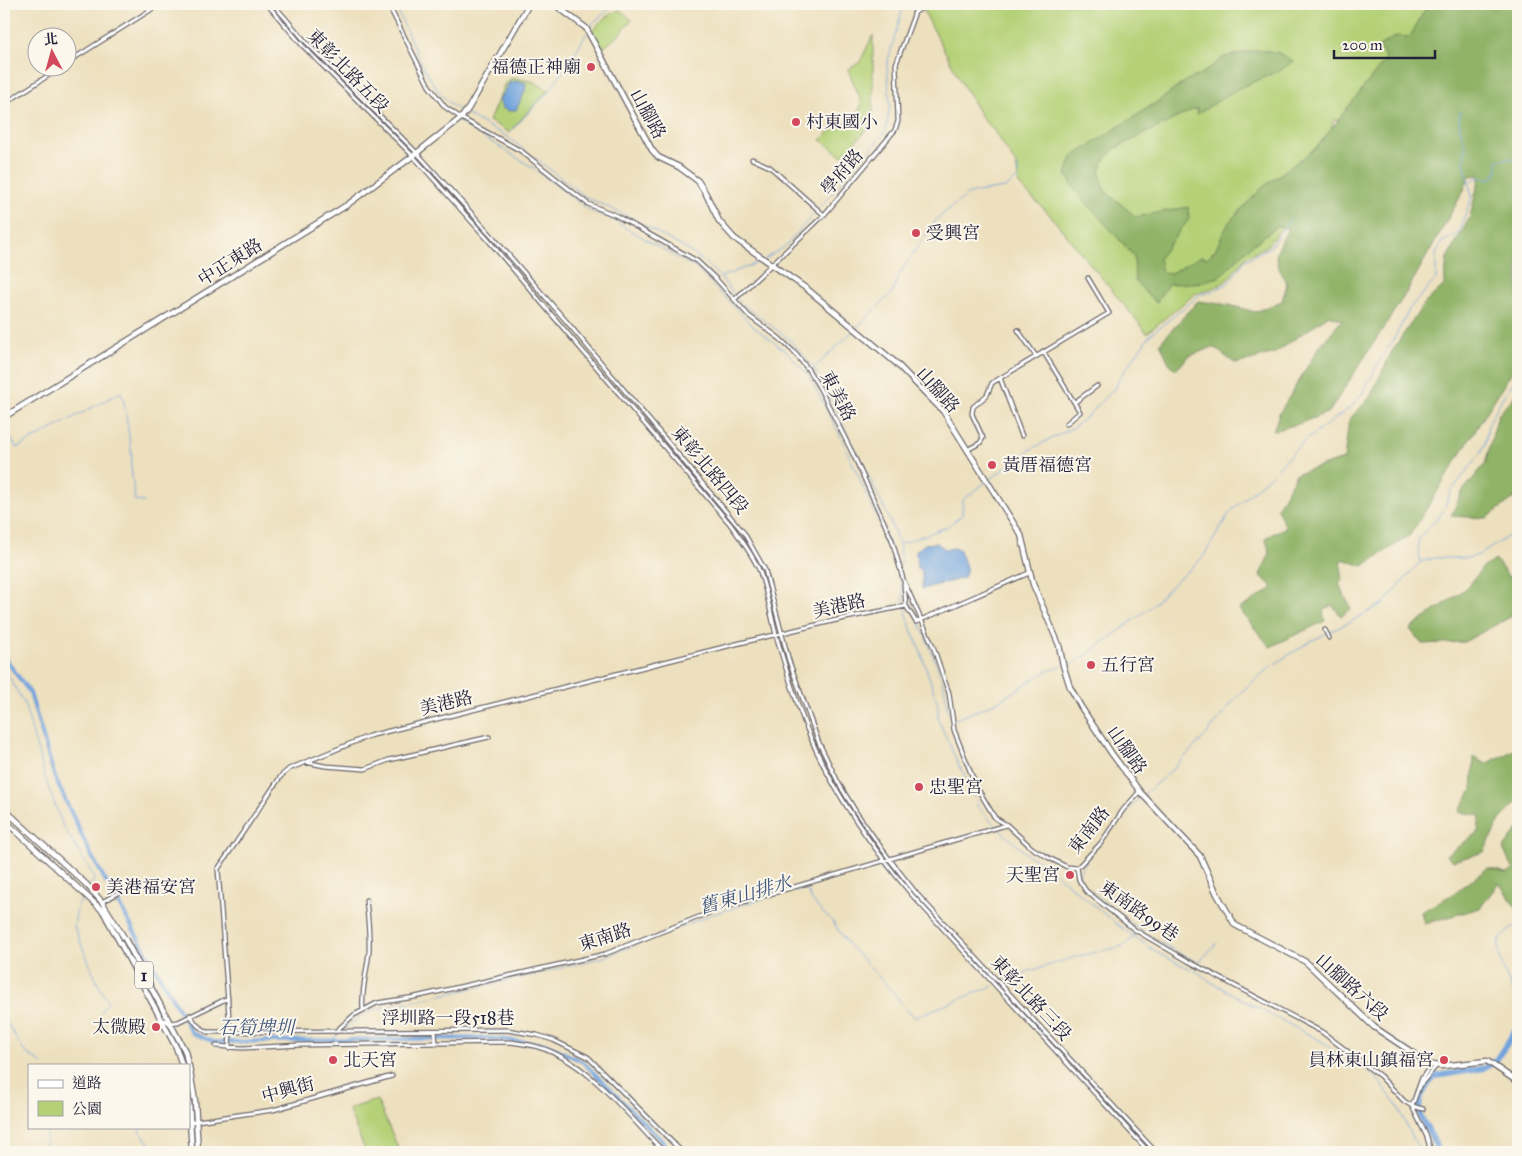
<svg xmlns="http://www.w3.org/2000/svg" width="1522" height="1156" viewBox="0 0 1522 1156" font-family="'IM FELL Great Primer','Noto Serif TC',serif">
<rect width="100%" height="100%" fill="#fbf7ec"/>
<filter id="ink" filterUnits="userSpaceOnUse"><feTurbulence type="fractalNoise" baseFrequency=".02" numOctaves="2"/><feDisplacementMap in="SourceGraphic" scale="10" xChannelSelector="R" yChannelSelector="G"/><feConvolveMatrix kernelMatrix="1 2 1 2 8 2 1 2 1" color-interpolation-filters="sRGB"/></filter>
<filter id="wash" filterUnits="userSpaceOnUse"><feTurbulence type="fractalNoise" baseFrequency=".0096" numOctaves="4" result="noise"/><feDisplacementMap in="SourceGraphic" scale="20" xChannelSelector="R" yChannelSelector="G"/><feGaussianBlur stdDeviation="1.12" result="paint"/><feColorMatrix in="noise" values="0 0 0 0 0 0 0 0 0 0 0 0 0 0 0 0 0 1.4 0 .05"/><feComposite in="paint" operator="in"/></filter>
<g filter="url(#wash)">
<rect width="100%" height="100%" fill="#ede0be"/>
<path fill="#b5d178" stroke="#6c7a5a" d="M 920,4 L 1442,4 L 1343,117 L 1333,121 L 1329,146 L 1290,217 L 1267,246 L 1247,256 L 1227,280 L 1216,287 L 1195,294 L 1147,333 L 1049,214 L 1019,185 L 1016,164 L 992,128 L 984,121 L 960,80 Z
M 620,10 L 632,20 L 619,35 L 601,50 L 592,31 C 598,23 610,13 620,10 Z
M 873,35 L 873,115 L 871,125 L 842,156 L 821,140 C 835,123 854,126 862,103 L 848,70 L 860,62 Z
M 512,78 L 532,81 L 549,90 L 509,132 L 489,121 L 505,83 Z
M 377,1100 L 400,1152 L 362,1152 L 365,1150 L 348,1109 Z"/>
<path fill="#90b368" stroke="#596a52" d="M 1433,4 L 1518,4 L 1518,362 L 1410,535 L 1363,566 L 1343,559 L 1341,566 L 1343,580 L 1339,584 L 1351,609 L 1341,616 L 1332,605 L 1323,611 L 1325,621 L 1270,647 L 1239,609 L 1273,588 L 1260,575 L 1270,553 L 1265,538 L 1286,527 L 1277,509 L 1296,474 L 1344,459 L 1349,420 L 1370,397 L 1392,351 L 1424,304 L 1444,285 L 1447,258 L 1470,217 L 1480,175 L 1469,176 L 1464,190 L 1406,293 L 1329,412 L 1298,424 L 1273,431 L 1279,414 L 1319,347 L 1342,320 L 1329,315 L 1275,353 L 1236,364 L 1213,347 L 1189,356 L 1176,370 L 1169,363 L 1160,343 L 1198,301 L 1229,305 L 1255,312 L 1282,301 L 1287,283 C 1270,253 1275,258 1288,228 L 1278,226 L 1252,245 L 1219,277 L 1197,283 L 1168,284 L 1156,303 L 1135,281 L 1134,256 L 1075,190 L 1066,174 L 1072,157 L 1160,100 L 1187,80 L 1200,75 L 1224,57 L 1257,50 L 1277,52 L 1293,61 L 1281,70 L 1235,90 L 1196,115 L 1197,108 L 1114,149 L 1103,162 L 1100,173 L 1104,190 L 1136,217 L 1188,207 L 1189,219 L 1159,258 L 1162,272 L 1169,274 L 1201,256 L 1207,258 L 1215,250 L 1229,222 L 1263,187 L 1316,148 L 1386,59 L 1379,46 L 1397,36 L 1410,37 L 1424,11 Z
M 1518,392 L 1518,495 L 1487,518 L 1451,516 L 1462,492 L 1485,464 L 1498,415 Z
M 1496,560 L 1515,585 L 1518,583 L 1518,618 L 1512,616 L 1464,642 L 1422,644 L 1410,629 L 1468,587 L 1483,567 Z
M 1518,748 L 1518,800 L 1500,820 L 1484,852 L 1453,861 L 1447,855 L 1478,832 L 1480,815 L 1459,812 L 1472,790 L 1474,757 L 1486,764 Z
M 1518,829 L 1518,910 L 1499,883 L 1480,908 L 1424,924 L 1421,912 L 1451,895 L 1488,868 L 1506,873 L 1514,870 L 1503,849 Z"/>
<path fill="#71a3dd" stroke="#4a628c" d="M 518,81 L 526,83 L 525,91 L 516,110 L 509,111 L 502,108 L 499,100 L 509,83 Z
M 937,543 L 945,549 L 956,548 L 960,550 C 962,562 970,565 964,578 L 922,589 L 922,571 L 917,568 L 916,551 L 925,544 Z"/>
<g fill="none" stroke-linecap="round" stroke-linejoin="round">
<path stroke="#71a3dd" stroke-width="1" d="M 394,4 C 412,38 427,93 462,112
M 589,29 L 592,24 L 615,4
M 466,114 L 506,136 L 586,197 L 633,219 L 686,249 L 702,260 L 720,277 L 743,305 L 789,339 L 814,368 L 855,448 L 888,516 L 899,544 L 901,565
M 461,123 L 532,167 L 590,211 L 607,217 L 697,269 L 754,327 L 786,351 L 809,376 L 839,433 L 887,540 L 902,584 L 904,604
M 507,135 L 550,90 L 572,58 L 587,33
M 1470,183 L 1477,177 L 1489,179 L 1495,176 L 1497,171 L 1497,160 L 1518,158
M 819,208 L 886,131 L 890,105 L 887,64 L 904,4
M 765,259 L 786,246 L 816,211
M 721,277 L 762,261
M 856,328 L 892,293 L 899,275 L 907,262 L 937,219 L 967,195 L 977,192 L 1005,188 L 1019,177 L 1017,166
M 814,368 L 853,331
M 4,428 L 17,448 L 121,392 L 124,401 L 132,457 L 131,467 L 135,501 L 144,502
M 989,480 L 1031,449 L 1074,427 L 1089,415 L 1111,391 L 1115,389 L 1120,377 L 1150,335 L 1201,294 L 1211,292 L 1228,283 L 1245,260 L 1270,247 L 1290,219
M 900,544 L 947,527 L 962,515 L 963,500 L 986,482
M 1420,561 L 1418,545 L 1419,538 L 1442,513 L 1451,491 L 1481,453 L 1486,440 L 1488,425 L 1493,415 L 1504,395 L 1518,376
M 906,593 C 920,623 933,652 943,683 C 947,694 945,708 951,717
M 905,607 L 911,629 L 920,649 L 938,705 L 938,719 L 960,768 L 973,789 L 978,807 L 996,826
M 1066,666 L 1072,664 L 1084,657 L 1151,607 L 1172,585 L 1203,557 L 1230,512 L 1271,475 L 1303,442 L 1351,407 L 1362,394 L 1385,351 L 1393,341 L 1410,308 L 1436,279 L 1436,253 L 1442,242 L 1459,233 L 1472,197 L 1464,161 L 1466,146 L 1460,129 L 1459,117 L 1460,111
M 4,668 L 24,703 L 47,784 L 63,826 L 95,878 L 85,893
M 954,720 L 997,702 L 1047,671 L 1062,667
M 999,829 L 1029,856 L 1042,862 L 1119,926 L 1161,955 L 1199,973 L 1211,982 L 1267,1013 L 1323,1042 L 1332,1050 L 1371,1073 L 1378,1080 L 1397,1105 L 1412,1138 L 1422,1152
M 1112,830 L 1134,803 L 1172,770 L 1206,735 L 1239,694 L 1270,667 L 1309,642 L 1350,622 L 1384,603 L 1420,562 L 1435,558 L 1469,558 L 1481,554 L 1518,530
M 1080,876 L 1079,872 L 1087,860
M 1085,886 C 1120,915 1156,945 1199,962 L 1217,943
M 83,897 L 77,907 L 74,927 L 98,984 L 108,1002 L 101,1012
M 1518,925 C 1513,928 1503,934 1500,940 C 1493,953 1513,990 1518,1003
M 1001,982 L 1024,973 L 1075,957 L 1123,946 L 1130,941 L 1135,933
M 4,1018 L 24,1051 L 43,1065
M 344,1029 L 365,1013 L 377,1009 L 520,978 L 604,957 L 713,914 L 788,891 L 807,890 L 813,902 L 824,914 L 833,922 L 847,943 L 895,994 L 904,1008 L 915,1017 L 993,986
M 332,1040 L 341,1032
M 139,1127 L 140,1132 L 151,1145 L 147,1152
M 40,1152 L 46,1142 L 47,1127"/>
<path stroke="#71a3dd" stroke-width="4" d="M 4,657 L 30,693 L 55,778 L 91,855 L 192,1033 L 214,1042 L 485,1038 L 546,1044 L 583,1062 L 673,1152"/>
<path stroke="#71a3dd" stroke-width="6" d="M 1438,1152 L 1435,1143 L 1420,1116 L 1419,1107 L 1421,1096 L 1429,1083 L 1436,1076 L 1485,1068 L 1496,1060 L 1518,1027"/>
</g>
</g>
<g filter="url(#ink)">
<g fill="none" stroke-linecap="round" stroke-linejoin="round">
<defs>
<path id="minor" d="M 267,4 L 302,45 L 413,156 L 489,241 L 730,524 C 741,539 753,555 760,572 C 767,592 771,614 776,635 C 785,666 795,699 807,729 C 831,790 870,845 912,895 L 1149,1152
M 273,4 L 306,42 L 417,153 L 493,237 L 567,322 L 744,533 L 765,570 L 789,661 L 819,743 L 839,784 L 856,812 L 890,860 L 916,893 L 1156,1152
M 388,4 L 429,86 L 445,107 L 461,118 L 521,151 L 588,204 L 615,215 L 697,261 L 716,279 L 749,316 L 779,338 L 793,351 L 807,368 L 819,387 L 853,454 L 892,540 L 903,579 L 933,646 L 945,682 L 949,693 L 954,730 L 976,786 L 995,818 L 1007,825 L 1032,848 L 1049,858 L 1067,867 L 1077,868
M 914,13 L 928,4
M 68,62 L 160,4
M 4,104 L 60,68
M 752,159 L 770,167 L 824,215
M 735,299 L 824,215 L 895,130 L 898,121 L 896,64 L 918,4
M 1018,330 L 1036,356
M 1043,351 L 1080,412 L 1066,424
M 1000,378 L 1022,436
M 1075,402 L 1097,386
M 967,450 L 980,443 L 983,438 L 972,414 L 973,407 L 987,395 L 992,383 L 1109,313 L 1088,278
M 904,584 L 906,606
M 906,606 L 916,622 L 1029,573
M 1325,630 L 1329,638
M 305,762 L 325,766 L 365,769 L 389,760 L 489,737
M 1077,868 L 1079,880 L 1086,891 L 1135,930 L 1188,961 L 1322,1032 L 1380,1076 L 1404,1101 L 1412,1106 L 1423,1109
M 1077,868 L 1101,843 L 1123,810 L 1140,791
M 102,902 L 120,892
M 363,1010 C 361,990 367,972 369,952 C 370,934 368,917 366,900
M 190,1015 L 197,1025 L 207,1032 L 507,1030 L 537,1035 L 553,1040 L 588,1057 L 682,1152
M 162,1019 L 169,1023 L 178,1022 L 228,998
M 435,1031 L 436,1044
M 335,1032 L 354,1015 L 377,1003 L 415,997 L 605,954 L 719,909 L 1006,825
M 216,1046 L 242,1048 L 301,1045 L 511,1042 C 520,1044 529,1044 538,1047 C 588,1061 628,1116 664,1152
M 229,1048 L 230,1033 L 228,1002 L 218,869 L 281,776 L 289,769 L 369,736 L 736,644 L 841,619 L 906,606
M 1431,1065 L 1422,1078 L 1412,1106 L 1427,1137 L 1431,1152
M 1421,1084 L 1436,1066
M 190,1122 L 273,1110 L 392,1076"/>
<path id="major" d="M 554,4 L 586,28 L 652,150 L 658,157 L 679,167 L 698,181 L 706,194 L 719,221 L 734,238 L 807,289 L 896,363 L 943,411 L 1021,535 L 1033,584 L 1059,645 L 1063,665 L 1070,687 L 1081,707 L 1112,754 L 1141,793 L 1200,856 L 1217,894 L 1235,925 L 1306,962 L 1374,1027 L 1431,1065 L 1442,1066 L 1487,1061 L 1518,1082
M 4,417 L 347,205 L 413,156 L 461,118 L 468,109 L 529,4
M 4,809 L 87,885 L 102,902 L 125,939 L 185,1051 L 188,1065
M 4,820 L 103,911 L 176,1047 L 182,1065
M 189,1066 L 195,1101 L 198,1152
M 189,1103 L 192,1152"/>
</defs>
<use href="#minor" stroke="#696469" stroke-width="5.5"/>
<use href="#major" stroke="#696469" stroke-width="7"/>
<use href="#minor" stroke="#fff" stroke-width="3"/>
<use href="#major" stroke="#fff" stroke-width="4.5"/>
</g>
</g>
<g fill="#d1495b" stroke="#fbf7ec" stroke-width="2">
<circle cx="591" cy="67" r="5"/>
<circle cx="796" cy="122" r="5"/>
<circle cx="916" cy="233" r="5"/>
<circle cx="992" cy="465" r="5"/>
<circle cx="1091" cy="665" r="5"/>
<circle cx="919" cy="787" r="5"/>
<circle cx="1070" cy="875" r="5"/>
<circle cx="96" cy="887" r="5"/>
<circle cx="156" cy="1027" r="5"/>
<circle cx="333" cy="1060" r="5"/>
<circle cx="1444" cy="1060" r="5"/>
</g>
<g text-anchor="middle" stroke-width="4" stroke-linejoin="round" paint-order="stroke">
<rect fill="#fbf7ec" stroke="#636270" stroke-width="1" x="135" y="961.5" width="18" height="27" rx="4"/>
<g font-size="16" font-weight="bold" fill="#22223b">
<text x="144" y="981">1</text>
</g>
<g font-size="18" fill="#22223b" stroke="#fbf7ec" text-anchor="start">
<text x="581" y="73" text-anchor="end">福德正神廟</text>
<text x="806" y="128">村東國小</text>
<text x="926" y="239">受興宮</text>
<text x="1002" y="471">黃厝福德宮</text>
<text x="1101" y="671">五行宮</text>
<text x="929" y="793">忠聖宮</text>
<text x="1060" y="881" text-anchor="end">天聖宮</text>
<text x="106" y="893">美港福安宮</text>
<text x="146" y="1033" text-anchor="end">太微殿</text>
<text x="343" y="1066">北天宮</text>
<text x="1434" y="1066" text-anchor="end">員林東山鎮福宮</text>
</g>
<g font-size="18" fill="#22223b" stroke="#fbf7ec">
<text transform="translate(348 71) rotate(46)" y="6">東彰北路五段</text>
<text transform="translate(648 114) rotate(61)" y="6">山腳路</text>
<text transform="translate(842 172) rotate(-50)" y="6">學府路</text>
<text transform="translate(230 262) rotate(-32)" y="6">中正東路</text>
<text transform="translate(938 390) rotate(48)" y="6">山腳路</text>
<text transform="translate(838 396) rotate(62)" y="6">東美路</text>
<text transform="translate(710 470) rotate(50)" y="6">東彰北路四段</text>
<text transform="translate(839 606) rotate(-13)" y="6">美港路</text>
<text transform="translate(446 703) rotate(-14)" y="6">美港路</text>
<text transform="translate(1127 750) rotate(55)" y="6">山腳路</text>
<text transform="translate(1089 830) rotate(-52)" y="6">東南路</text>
<text transform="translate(1139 911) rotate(35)" y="6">東南路99巷</text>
<text transform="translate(605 937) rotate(-18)" y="6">東南路</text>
<text transform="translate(1352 987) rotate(42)" y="6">山腳路六段</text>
<text transform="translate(1031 998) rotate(47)" y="6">東彰北路三段</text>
<text x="448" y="1024">浮圳路一段518巷</text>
<text transform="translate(288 1090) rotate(-15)" y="6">中興街</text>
</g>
<g font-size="19" font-style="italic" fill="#42567c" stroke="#fbf7ec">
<text transform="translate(745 894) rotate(-16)" y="7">舊東山排水</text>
<text x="256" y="1034">石筍埤圳</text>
</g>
</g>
<rect width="1522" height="1156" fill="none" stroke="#fbf7ec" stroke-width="20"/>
<rect x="28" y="1064" width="162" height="65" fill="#fbf7ec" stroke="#a4a2a5"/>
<rect x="38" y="1080" width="25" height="8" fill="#ffffff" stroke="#a4a2a5"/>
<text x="72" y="1088" font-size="15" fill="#22223b">道路</text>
<rect x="38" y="1101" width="25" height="15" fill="#b5d178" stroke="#a4a2a5"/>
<text x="72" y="1114" font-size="15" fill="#22223b">公園</text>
<g transform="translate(52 52) rotate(354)"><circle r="24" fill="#fbf7ec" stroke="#a4a2a5"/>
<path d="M0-4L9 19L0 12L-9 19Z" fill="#d1495b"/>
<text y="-8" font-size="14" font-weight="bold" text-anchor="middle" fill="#22223b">北</text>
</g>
<path d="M1334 50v8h101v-8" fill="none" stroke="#22223b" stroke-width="2.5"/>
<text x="1342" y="50" font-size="15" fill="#22223b" stroke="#fbf7ec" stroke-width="4" paint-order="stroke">200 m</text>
</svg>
